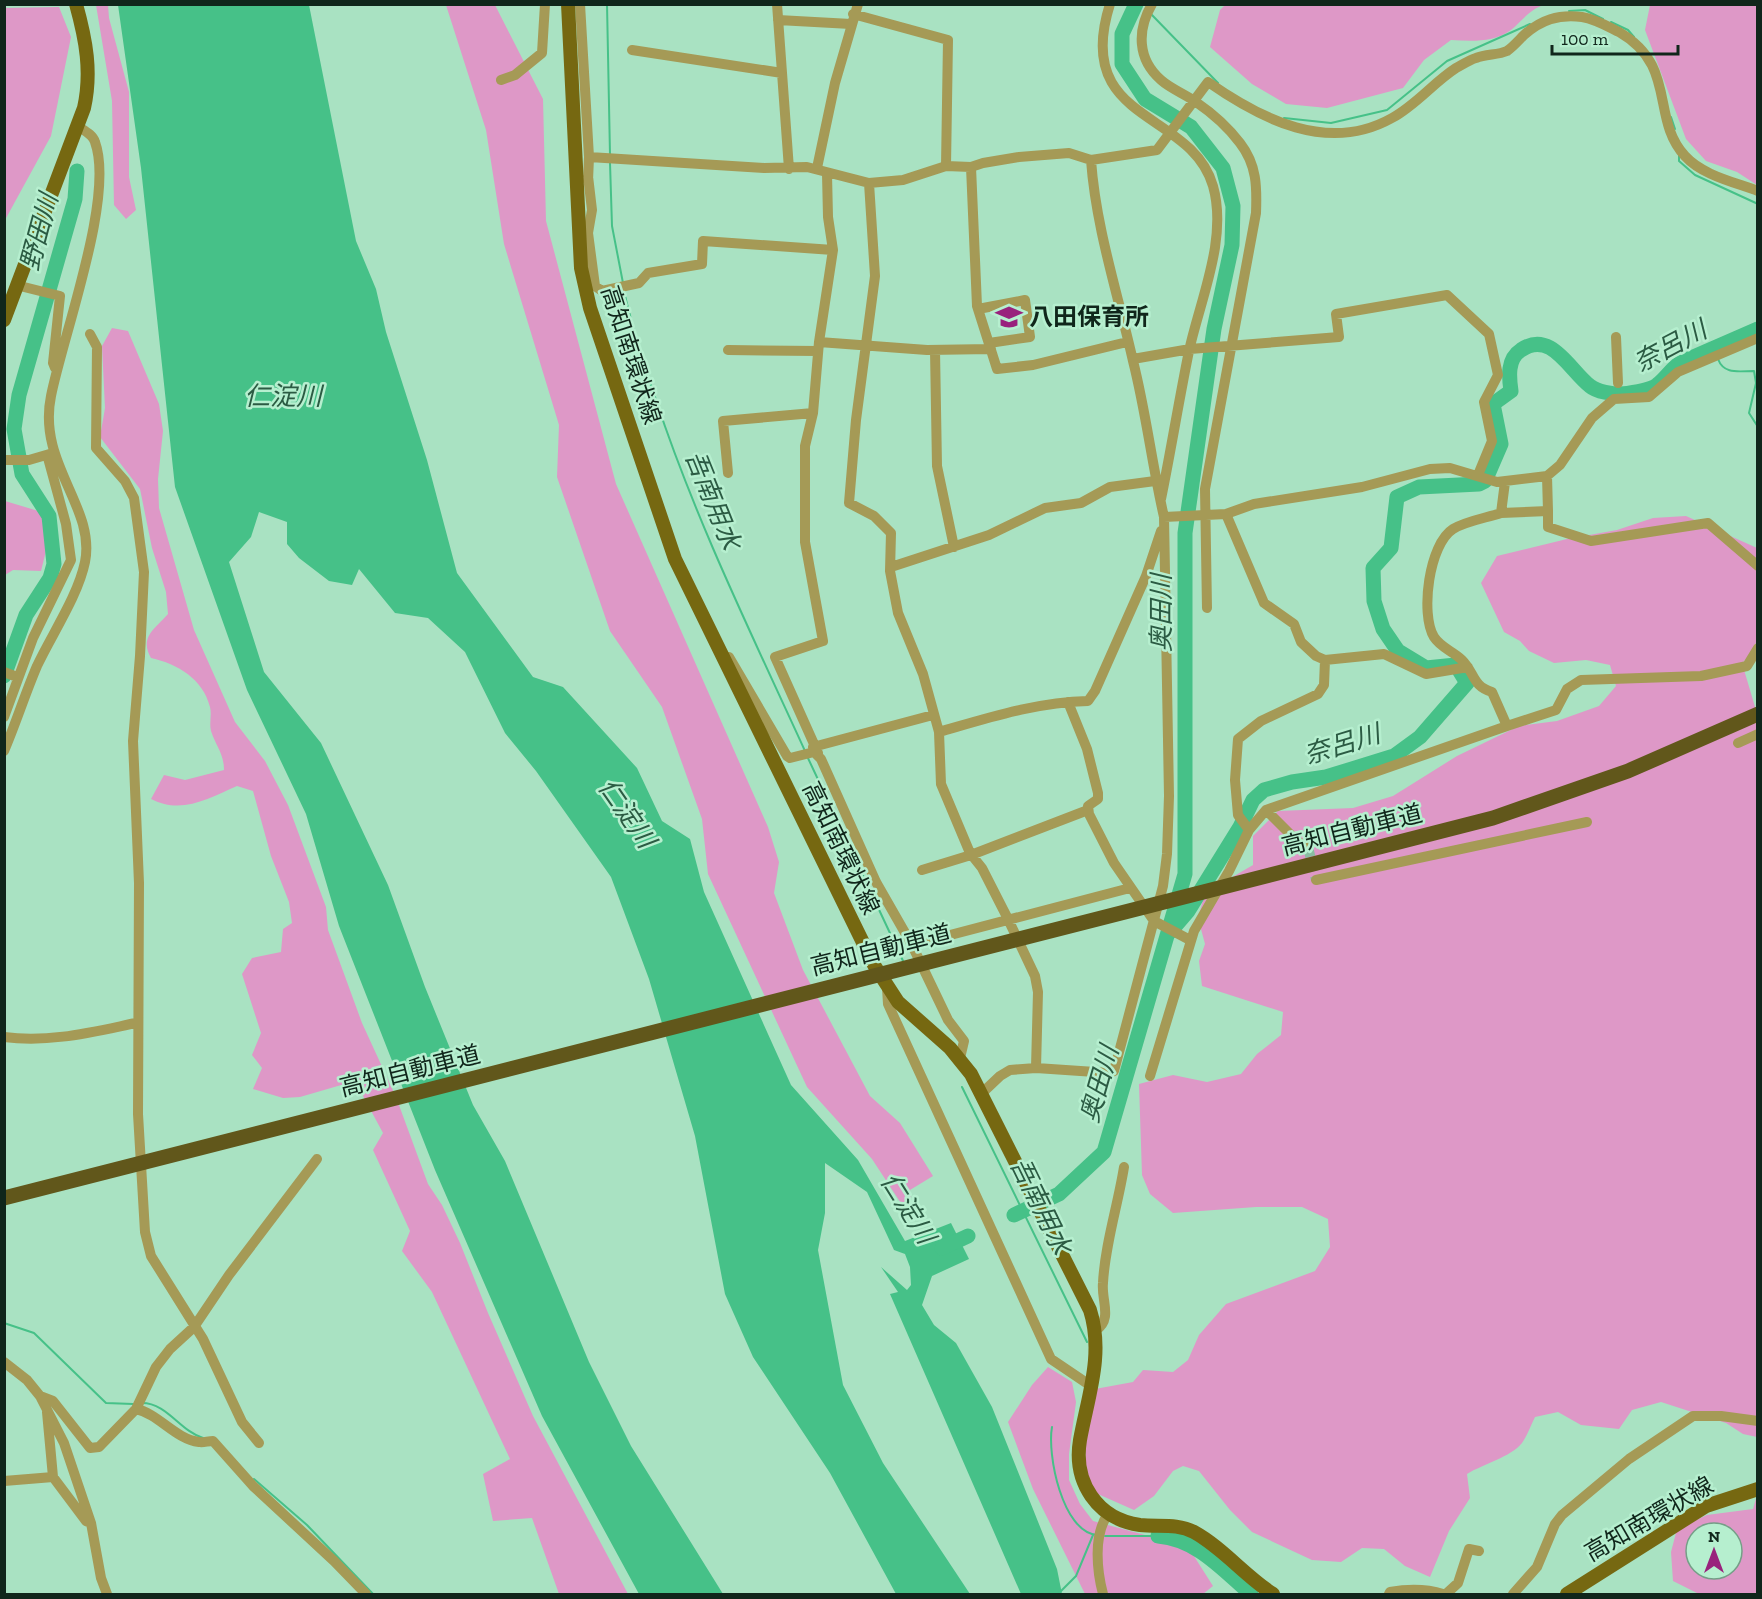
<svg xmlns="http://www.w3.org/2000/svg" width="1762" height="1599" viewBox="0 0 1762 1599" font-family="'Zilla Slab','Noto Sans JP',serif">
<rect width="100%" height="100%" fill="#a9e2c2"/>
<path fill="#de98c7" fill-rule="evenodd" d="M 96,5 L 108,5 L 109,18 L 129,92 L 129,177 L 136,210 L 126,219 L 114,205 L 112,101 Z
M 446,5 L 495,5 L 543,99 L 546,221 L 616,484 L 768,827 L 779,862 L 774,893 L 803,970 L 870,1096 L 900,1123 L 933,1176 L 910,1190 L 912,1220 L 872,1159 L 807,1087 L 708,874 L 702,819 L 662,707 L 610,631 L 557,477 L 559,425 L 504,244 L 486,130 Z
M 1225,5 L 1225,4 L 1544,5 C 1530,9 1522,21 1511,30 C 1493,43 1471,41 1451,40 L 1424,60 L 1403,88 L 1327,108 L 1286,104 L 1252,84 L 1210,47 L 1220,10 Z
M 1650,5 L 1757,5 L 1757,185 L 1737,172 L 1706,161 L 1686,139 L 1645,30 Z
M 59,7 L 71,37 L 51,136 L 5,220 L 5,8 Z
M 112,328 L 128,331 L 159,404 L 163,431 L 158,479 L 159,508 L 194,630 L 235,722 L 265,761 L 288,805 L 326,907 L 328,930 L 362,1023 L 396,1097 L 428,1184 L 442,1205 L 460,1243 L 488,1313 L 533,1416 L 628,1594 L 559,1594 L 532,1518 L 493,1521 L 483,1474 L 510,1459 L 432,1292 L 402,1251 L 410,1231 L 373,1150 L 383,1133 L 355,1081 L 300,1097 L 283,1098 L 253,1089 L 262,1068 L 252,1055 L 261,1033 L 242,974 L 252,958 L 281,952 L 283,929 L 292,923 L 289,902 L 271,856 L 253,791 L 237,786 C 209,798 182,815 151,799 L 164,775 L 185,780 L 224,770 C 224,754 216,746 211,731 C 209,723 212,715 210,707 C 203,679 178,664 151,658 C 139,637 155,629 168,614 L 166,592 L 152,548 L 140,489 L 100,437 L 105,408 L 102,346 Z
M 5,501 L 45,513 L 49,539 L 41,571 L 13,570 L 5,575 Z
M 1686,516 L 1757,548 L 1757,640 L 1752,653 L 1742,663 L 1758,717 L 1757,1437 L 1743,1434 L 1726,1423 L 1661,1402 L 1632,1410 L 1619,1429 L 1581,1425 L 1558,1412 L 1535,1417 C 1531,1425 1527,1436 1522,1443 C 1511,1457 1483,1464 1467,1474 L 1470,1498 L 1449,1531 L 1430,1577 L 1405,1566 L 1384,1549 L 1362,1548 L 1341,1562 L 1312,1560 L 1252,1532 L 1230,1510 L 1199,1471 L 1183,1466 L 1173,1471 L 1154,1496 L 1134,1510 L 1091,1491 C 1080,1455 1087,1425 1095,1389 L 1133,1382 L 1143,1370 L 1173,1372 L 1188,1360 L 1199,1335 L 1226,1304 L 1315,1271 L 1330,1247 L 1328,1219 L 1302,1207 L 1256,1207 L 1173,1213 L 1150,1194 L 1142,1175 L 1139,1084 L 1173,1075 L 1207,1082 L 1241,1074 L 1257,1054 L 1281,1035 L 1283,1012 L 1202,986 L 1199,961 L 1205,944 L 1198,918 L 1205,893 L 1253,865 L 1253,836 L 1278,811 L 1353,808 L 1393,796 L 1457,756 L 1519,726 L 1557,721 L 1599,706 L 1616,686 L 1610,665 L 1586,660 L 1554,663 L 1529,651 L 1520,641 L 1504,632 L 1481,583 L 1497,556 L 1567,539 L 1617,530 L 1653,518 Z
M 1048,1367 L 1072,1382 L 1076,1402 L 1069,1454 L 1069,1480 L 1080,1504 L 1093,1521 L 1171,1542 L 1192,1553 L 1213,1586 L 1203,1594 L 1085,1594 L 1033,1489 L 1008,1422 L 1032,1385 Z
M 1757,1495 L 1757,1594 L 1699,1594 L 1673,1581 L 1671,1552 L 1677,1529 L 1707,1515 L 1753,1509 ZM 1696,1533 L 1732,1533 L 1732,1569 L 1696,1569 Z"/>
<path fill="#46c188" d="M 118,5 L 309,5 L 356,241 L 376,289 L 386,332 L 427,460 L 457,573 L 533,677 L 563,687 L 637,768 L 662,821 L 690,839 L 704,892 L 791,1085 L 858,1160 L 905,1241 L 951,1223 L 969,1259 L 932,1276 L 922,1305 L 934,1325 L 956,1343 L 992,1407 L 1057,1569 L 1062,1594 L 1021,1594 L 890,1294 L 898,1292 L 881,1267 L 907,1290 L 911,1285 L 910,1267 L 905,1254 L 894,1250 L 867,1192 L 825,1163 L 825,1213 L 818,1250 L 843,1385 L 883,1463 L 970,1594 L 896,1594 L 830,1473 L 753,1357 L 725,1294 L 695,1136 L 649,979 L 611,877 L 536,771 L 505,733 L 465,652 L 428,618 L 395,613 L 359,569 L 352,585 L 329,581 L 299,558 L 287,544 L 287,522 L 259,512 L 251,537 L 229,562 L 264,672 L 321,743 L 388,885 L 425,987 L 473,1105 L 505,1161 L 589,1362 L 631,1446 L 723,1594 L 639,1594 L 542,1416 L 435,1170 L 339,926 L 306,814 L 247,690 L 175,487 L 141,168 Z"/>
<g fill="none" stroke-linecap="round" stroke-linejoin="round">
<path stroke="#46c188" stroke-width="2" d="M 607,4 L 610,155
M 1569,11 L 1585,10 L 1603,19
M 1151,14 L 1218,83
M 1611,22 L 1628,30 L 1634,37
M 1671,117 L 1675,129
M 1284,118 L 1331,123 L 1387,110 L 1447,61 L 1530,24
M 1679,155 L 1679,161 L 1695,175 L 1758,204
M 610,163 L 612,226 L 623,283
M 624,291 C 632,328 644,364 656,400 C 696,521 752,635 805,751
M 1718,359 C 1724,375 1739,371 1754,371 L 1756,383 L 1749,413 L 1758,427
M 807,756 L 904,963
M 962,1087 L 1087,1342
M 4,1323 L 34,1333 L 106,1403 L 133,1404
M 142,1403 C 167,1403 180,1431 203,1438
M 1052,1427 C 1047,1454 1062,1532 1097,1535
M 254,1479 L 307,1525 L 373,1594
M 1105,1536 L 1158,1536
M 1058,1594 L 1076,1576 L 1093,1535"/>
<path stroke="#46c188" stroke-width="15" d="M 4,676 L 26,615 L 50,578 L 54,564 L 49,516 L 22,474 L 14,429 L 19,395 L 75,199 L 77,171
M 1170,932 L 1188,911 L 1240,827 L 1253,800 L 1264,790 L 1292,782 L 1326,777 L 1394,756 L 1420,737 L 1467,683 L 1456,665 L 1426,668 L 1398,651 L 1383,629 L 1374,601 L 1373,568 L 1391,548 L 1397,497 L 1419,487 L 1479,484 L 1485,481 L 1501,444 L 1493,404 L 1511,391 C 1509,377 1507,359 1521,350 C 1551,329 1570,371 1590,386 C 1597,392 1613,394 1621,394 C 1630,393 1650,390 1657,385 C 1666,378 1671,369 1680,363 L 1758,329
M 1014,1215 L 1059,1194 L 1104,1152 L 1185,874 L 1185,533 L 1214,329 L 1232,245 L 1233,206 L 1223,168 L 1191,127 L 1145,99 L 1122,64 L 1122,34 L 1136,4
M 942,1248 L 968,1236
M 1158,1536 C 1197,1539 1223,1570 1251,1594"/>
<path stroke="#8abca1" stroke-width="10" stroke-dasharray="10 5" stroke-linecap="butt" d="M 1308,847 L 1316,880"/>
<path stroke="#a59a56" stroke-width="10" d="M 580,4 L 589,157 L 588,181
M 777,4 L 789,169
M 1110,4 C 1072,124 1191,109 1213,186 C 1228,239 1200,300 1189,351 C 1179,400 1171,450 1161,499
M 1152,4 C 1137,30 1137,59 1161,80 C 1171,89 1185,94 1196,102 C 1212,113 1228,127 1240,143 C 1257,165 1257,187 1256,213 L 1205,489 L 1207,608
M 853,14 L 948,40 L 946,166
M 778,20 L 851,24
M 632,50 L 782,73
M 501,80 L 515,75 L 542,53 L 545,4
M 589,157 L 764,168 L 807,167 L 869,183 L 903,180 L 946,166 L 971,167 L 983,163 L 1019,157 L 1069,153 L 1091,160 L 1157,150 L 1208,82 C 1261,119 1328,154 1392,118 C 1416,105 1433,83 1456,68 C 1462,65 1469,60 1476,58 C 1486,54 1498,55 1507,51 C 1513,47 1519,40 1524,35 C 1541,20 1558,14 1582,17 C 1595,19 1607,26 1619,32 C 1678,66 1650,118 1685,156 C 1702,175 1734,182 1758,191
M 971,167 L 977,306 L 997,369 L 1033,365 L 1127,342
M 817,168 L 835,83 L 858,4
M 588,176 L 592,210 L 588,233 L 595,286 L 602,291 L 639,283 L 648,273 L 702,264 L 703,241 L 833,250
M 869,183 L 875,276 L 856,420 L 849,503 L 874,516 L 891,533 L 890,571 L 898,613 L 923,674 L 939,732 L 941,784 L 970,853 L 982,868 L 1008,919 L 1035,976 L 1038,992 L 1036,1068 L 1010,1070 L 1000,1076 L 981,1094
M 16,285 L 60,296 L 53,363 L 55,368
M 978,309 L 1025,300 L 1030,337 L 989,343
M 90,334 L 97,347 L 96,448 L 125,481 L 134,498 L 144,572 L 140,656 L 133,741 L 139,883 L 138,1114 L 145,1232 L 151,1256 L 203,1339 L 242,1422 L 259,1443
M 1616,337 L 1618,383
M 819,342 L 927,350 L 991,349
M 728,350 L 818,351
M 935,350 L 937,466 L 954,547
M 1133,359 L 1190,349 L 1339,337 L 1336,314 L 1447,295 L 1489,334 L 1498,375 L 1484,402 L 1492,441 L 1478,475
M 4,460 L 29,460 L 53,453
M 728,473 L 723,421 L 813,413
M 1548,511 L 1548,527 L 1591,541 L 1708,523 L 1758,566
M 1501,513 L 1548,511 L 1547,476
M 1226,514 L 1264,603 L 1294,624 L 1301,642 L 1316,656 L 1325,660 L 1384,654 L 1426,674 L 1468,667
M 1164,517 L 1226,514 L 1254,504 L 1362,487 L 1430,469 L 1450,468 L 1497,482 L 1547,476 L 1560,465 L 1592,418 L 1614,399 L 1649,397 L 1678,372 L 1758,338
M 891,567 L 989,535 L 1045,508 L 1081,503 L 1110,487 L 1155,481
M 729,657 L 787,756 L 790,758 L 814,752 L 821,759 L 876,882 L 912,945 L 948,1020 L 964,1041 L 960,1058
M 4,672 L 17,677
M 1068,702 L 1087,749 L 1098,793 L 1098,799 L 1088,806 L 1089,814 L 1114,863 L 1154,921 L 1190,940
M 4,717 L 33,638 L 71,560 L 66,524 L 48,458
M 1507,726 L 1556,710 L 1567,689 L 1581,680 L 1701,676 L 1747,666 L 1758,648
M 939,732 C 988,718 1037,702 1088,701 L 1095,691 L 1146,576 L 1161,531
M 1738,743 L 1758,734
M 813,747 L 933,715
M 4,751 C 16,723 25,694 37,666 C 52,634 78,596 85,562 C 96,507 37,464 51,396 C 63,335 115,197 95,142 C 93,135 85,131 79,127
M 818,753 L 775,657 L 823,641 L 805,542 L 805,446 L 813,413 L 819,342 L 833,250 L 828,217 L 827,174
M 1266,810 L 1298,842 L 1308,847
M 1249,830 L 1238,815 L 1235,780 L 1238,739 L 1261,721 L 1318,694 L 1324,685 L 1325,660
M 922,870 L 971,855 L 1088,810
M 1316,880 L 1587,822
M 912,945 L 1130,888
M 887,988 L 888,1004 L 1051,1359 L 1091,1386
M 4,1037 C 50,1043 92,1032 136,1023
M 1036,1068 L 1110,1073 L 1114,1071 L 1163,886 L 1167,854 L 1169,796 L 1164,517 C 1152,465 1146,412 1133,361 C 1118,294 1096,229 1091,160
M 1150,1076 L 1194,931 L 1229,871 L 1249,830 L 1266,810 L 1507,726 L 1492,692 C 1472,686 1475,673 1462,660 C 1453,651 1441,648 1434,637 C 1420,614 1429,544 1453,529 C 1466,521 1486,518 1501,513 L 1505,482
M 1096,1330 C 1113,1319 1101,1300 1103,1283 C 1105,1244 1118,1205 1124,1167
M 4,1362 L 27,1380 L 40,1396 L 64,1443 L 91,1523 L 101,1578 L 107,1594
M 40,1396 L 53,1401 L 90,1448 L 99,1447 L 136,1409 L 156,1367 L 170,1349 L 194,1327 L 229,1275 L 317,1159
M 136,1409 C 159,1414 175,1439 199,1442 C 203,1443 208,1441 213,1441 L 253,1486 L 334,1561 L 366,1594
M 47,1412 L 53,1477 L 86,1521 L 91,1523
M 4,1481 L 53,1477
M 1103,1594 C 1097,1571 1093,1535 1108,1514
M 1389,1594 L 1390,1592 C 1407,1589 1427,1589 1443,1594
M 1446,1594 L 1458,1583 L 1469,1549 L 1479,1551
M 1513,1594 L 1537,1567 L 1555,1524 L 1562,1515 L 1629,1459 L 1693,1416 L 1721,1416 L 1758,1421"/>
<path stroke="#766811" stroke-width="14" d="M 568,4 L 581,268 L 590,308 L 675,559 L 874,965 L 898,1002 L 950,1048 L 971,1074 L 1090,1310 C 1104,1354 1088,1396 1080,1440 C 1073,1482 1097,1519 1140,1525 C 1159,1527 1177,1523 1194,1532 C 1223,1548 1245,1576 1273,1594
M 4,320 L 84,108 C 92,72 86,40 76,4
M 1567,1594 L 1706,1506 L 1758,1489"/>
<path stroke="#61571b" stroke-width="15" d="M 4,1198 L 1493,818 L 1628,771 L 1758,714"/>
</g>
<defs>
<symbol id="school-bare" viewBox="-9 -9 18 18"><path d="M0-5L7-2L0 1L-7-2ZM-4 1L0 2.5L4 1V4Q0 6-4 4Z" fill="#99227d" stroke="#b6efcf" stroke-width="2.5" paint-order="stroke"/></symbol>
</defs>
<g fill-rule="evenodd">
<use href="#school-bare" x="990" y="298" width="38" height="38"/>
</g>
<g text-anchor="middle" stroke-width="5" stroke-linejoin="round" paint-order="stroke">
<g font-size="24" font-weight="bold" fill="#10261b" stroke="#b6efcf" text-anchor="start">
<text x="1029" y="325">八田保育所</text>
</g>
<g font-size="24" fill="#10261b" stroke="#b6efcf">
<text transform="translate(631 355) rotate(72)" y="8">高知南環状線</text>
<text transform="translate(1352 830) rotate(-14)" y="8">高知自動車道</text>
<text transform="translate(841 848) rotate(64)" y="8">高知南環状線</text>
<text transform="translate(881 950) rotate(-14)" y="8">高知自動車道</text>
<text transform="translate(410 1071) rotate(-14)" y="8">高知自動車道</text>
<text transform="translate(1649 1519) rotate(-30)" y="8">高知南環状線</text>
</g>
<g font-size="26" font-style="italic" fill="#2b5b43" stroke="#b6efcf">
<text transform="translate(39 232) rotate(-75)" y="9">野田川</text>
<text transform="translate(1670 346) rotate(-28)" y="9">奈呂川</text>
<text x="283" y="405">仁淀川</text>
<text transform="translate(713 500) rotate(68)" y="9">吾南用水</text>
<text transform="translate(1161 613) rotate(-90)" y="9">奥田川</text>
<text transform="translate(1342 744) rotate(-17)" y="9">奈呂川</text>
<text transform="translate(627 813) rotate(55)" y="9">仁淀川</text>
<text transform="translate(1099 1084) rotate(-74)" y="9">奥田川</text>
<text transform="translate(1041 1206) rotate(64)" y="9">吾南用水</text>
<text transform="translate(908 1208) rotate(58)" y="9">仁淀川</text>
</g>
</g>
<rect width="1762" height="1599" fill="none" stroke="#10261b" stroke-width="12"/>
<g transform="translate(1714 1551)"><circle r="28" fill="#b6efcf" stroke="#749f87" stroke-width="1.5"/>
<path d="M0-4.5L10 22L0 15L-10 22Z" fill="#99227d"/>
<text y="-9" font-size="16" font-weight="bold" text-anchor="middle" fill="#10261b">N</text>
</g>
<path d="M1552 45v9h126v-9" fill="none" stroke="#10261b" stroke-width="3"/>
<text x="1561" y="45" font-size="18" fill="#10261b" stroke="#b6efcf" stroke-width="4.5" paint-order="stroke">100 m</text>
</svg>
